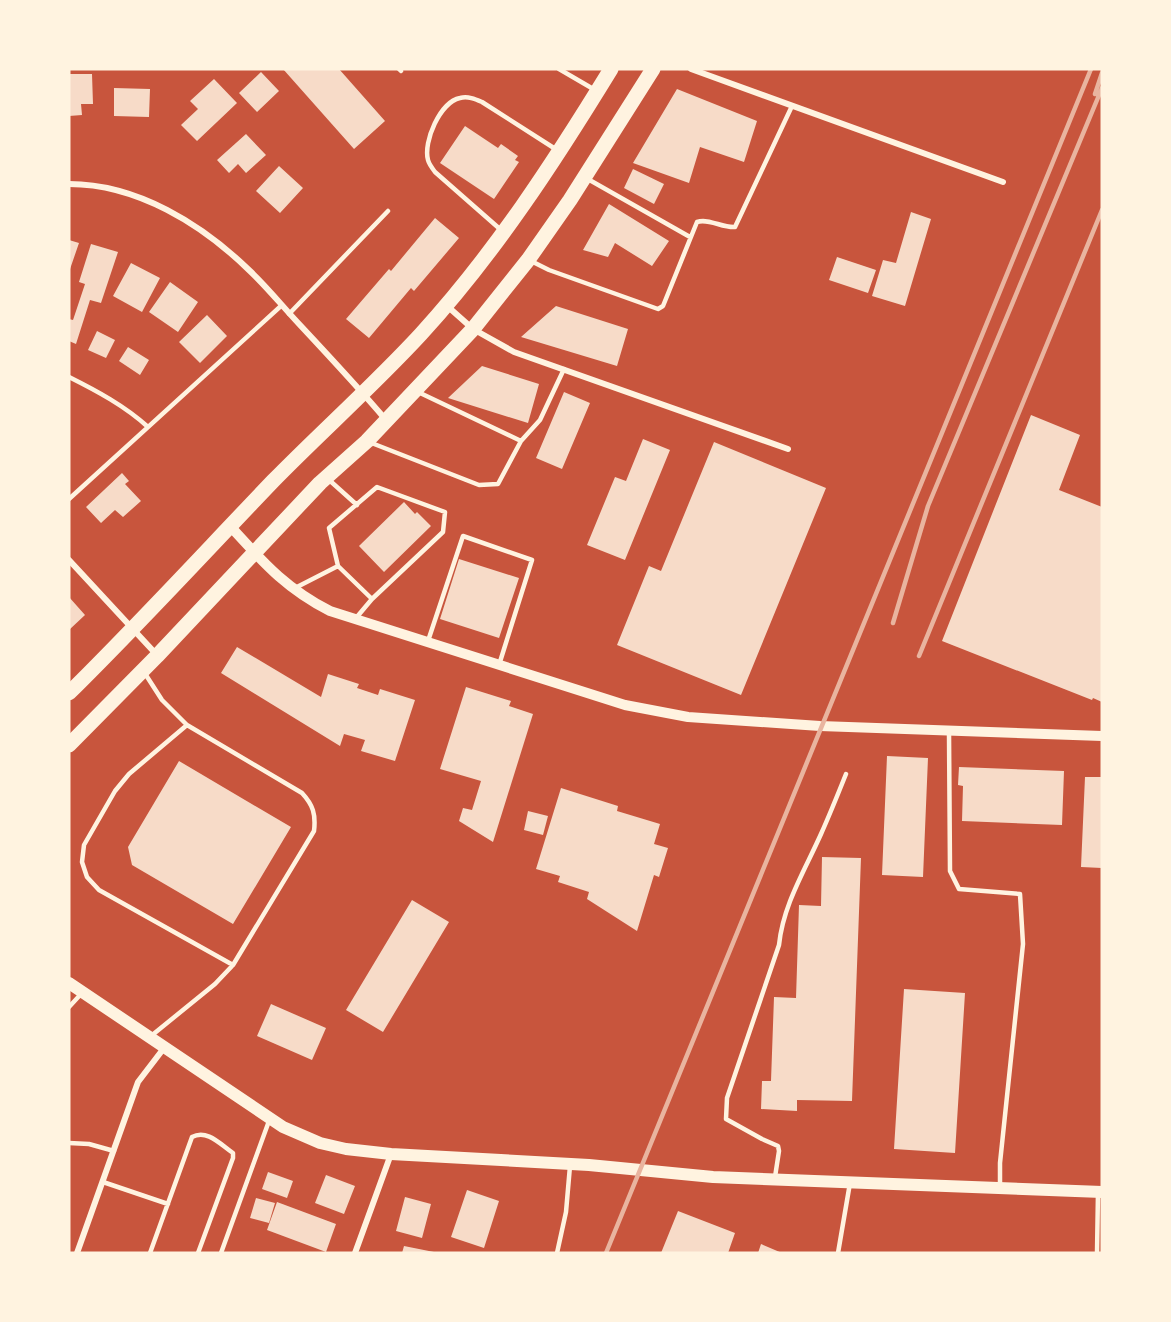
<svg xmlns="http://www.w3.org/2000/svg" width="1171" height="1322" viewBox="0 0 1171 1322" font-family="Ubuntu,sans-serif">
<rect width="100%" height="100%" fill="#c8553d"/>
<path fill="#f7dbc8" d="M 283,69 L 339,69 L 385,121 L 354,149 Z
M 261,72 L 279,91 L 257,112 L 239,93 Z
M 69,74 L 92,74 L 93,104 L 81,104 L 82,115 L 69,116 Z
M 214,79 L 237,103 L 197,141 L 181,125 L 198,109 L 190,101 Z
M 114,88 L 150,89 L 149,117 L 114,116 Z
M 677,89 L 757,121 L 744,162 L 700,147 L 689,183 L 633,163 Z
M 465,126 L 498,148 L 501,144 L 518,156 L 515,160 L 519,162 L 494,199 L 440,163 Z
M 246,134 L 266,155 L 246,173 L 238,164 L 229,173 L 217,160 Z
M 279,166 L 303,188 L 280,213 L 256,191 Z
M 633,169 L 664,184 L 654,204 L 624,188 Z
M 609,204 L 669,241 L 652,266 L 615,243 L 608,257 L 583,250 Z
M 911,212 L 931,219 L 905,306 L 872,296 L 883,260 L 896,263 Z
M 435,218 L 459,238 L 414,291 L 411,288 L 369,338 L 346,319 L 389,269 L 391,271 Z
M 69,240 L 79,243 L 69,272 Z
M 91,244 L 118,252 L 101,303 L 90,300 L 76,344 L 69,341 L 69,319 L 73,320 L 85,284 L 79,282 Z
M 837,257 L 876,270 L 868,293 L 829,280 Z
M 131,263 L 160,278 L 142,312 L 113,296 Z
M 170,282 L 198,302 L 178,332 L 149,312 Z
M 556,306 L 628,329 L 617,366 L 521,337 Z
M 207,315 L 227,336 L 200,363 L 179,342 Z
M 97,331 L 115,340 L 106,358 L 88,350 Z
M 128,347 L 149,360 L 140,375 L 119,361 Z
M 482,366 L 539,384 L 528,423 L 448,398 Z
M 564,392 L 590,403 L 562,469 L 536,458 Z
M 1031,415 L 1080,435 L 1059,490 L 1102,507 L 1102,702 L 1093,698 L 1092,700 L 942,641 Z
M 643,439 L 670,450 L 625,560 L 587,545 L 615,477 L 626,481 Z
M 714,442 L 826,488 L 741,695 L 617,645 L 649,566 L 661,571 Z
M 122,473 L 129,481 L 125,484 L 141,501 L 123,517 L 115,510 L 101,523 L 86,507 Z
M 404,502 L 415,514 L 417,512 L 431,526 L 384,572 L 359,546 Z
M 459,559 L 519,578 L 499,638 L 440,619 Z
M 69,597 L 85,615 L 69,630 Z
M 237,647 L 321,697 L 328,674 L 359,684 L 357,688 L 378,695 L 380,689 L 415,700 L 395,761 L 361,751 L 365,740 L 344,734 L 340,746 L 221,673 Z
M 466,687 L 511,701 L 509,706 L 533,714 L 493,842 L 459,821 L 463,808 L 472,810 L 481,781 L 440,769 Z
M 887,756 L 928,758 L 923,877 L 882,875 Z
M 179,761 L 291,827 L 233,924 L 132,865 L 128,847 Z
M 959,767 L 1064,771 L 1062,825 L 962,821 L 963,786 L 958,785 Z
M 1085,777 L 1102,777 L 1102,868 L 1081,867 Z
M 561,788 L 618,806 L 617,811 L 660,824 L 654,844 L 668,848 L 659,877 L 654,875 L 637,931 L 587,899 L 589,892 L 558,882 L 560,876 L 536,869 Z
M 528,811 L 548,816 L 543,835 L 524,830 Z
M 822,857 L 861,858 L 852,1101 L 797,1100 L 797,1111 L 761,1109 L 762,1081 L 771,1081 L 774,997 L 796,998 L 799,905 L 821,906 Z
M 412,900 L 449,922 L 383,1032 L 346,1010 Z
M 904,989 L 965,993 L 955,1153 L 894,1149 Z
M 271,1004 L 326,1028 L 312,1060 L 257,1036 Z
M 268,1172 L 293,1181 L 287,1198 L 262,1189 Z
M 326,1175 L 355,1186 L 344,1214 L 315,1203 Z
M 467,1190 L 499,1201 L 484,1248 L 451,1237 Z
M 405,1197 L 431,1204 L 422,1238 L 396,1231 Z
M 256,1198 L 275,1203 L 269,1223 L 250,1218 Z
M 277,1202 L 336,1224 L 326,1252 L 267,1230 Z
M 678,1211 L 735,1233 L 728,1253 L 661,1253 Z
M 761,1244 L 782,1253 L 758,1253 Z
M 404,1246 L 434,1252 L 434,1253 L 402,1253 Z"/>
<g fill="none" stroke-linecap="round" stroke-linejoin="round">
<path stroke="#fff3e0" stroke-width="4.5" d="M 399,69 L 401,71
M 559,69 L 595,90
M 586,178 L 690,237
M 501,230 L 435,172 C 432,168 429,164 428,160 C 423,142 440,102 460,98 C 468,96 475,99 482,102 L 557,150
M 531,261 L 549,270 L 658,309 L 663,306 L 697,222 C 709,218 722,228 735,227 L 792,106
M 289,314 L 388,211
M 69,377 C 97,391 125,406 148,427
M 521,441 L 540,420 L 564,369
M 369,442 L 479,485 L 498,484 L 521,441 L 418,392
M 328,479 L 357,505
M 69,499 L 282,305
M 295,588 L 338,566
M 356,618 L 372,599 L 443,532 L 445,512 L 377,487 L 329,528 L 338,566 L 372,599
M 428,641 L 463,536 L 532,560 L 499,665
M 144,672 L 162,700 L 187,725 L 302,793 C 313,805 316,814 314,831 L 233,965 L 215,984 L 151,1036
M 187,725 L 129,774 L 115,791 L 84,845 L 82,862 L 87,877 L 99,890 L 233,965
M 949,732 L 950,871 L 959,889 L 1020,894 L 1023,944 L 1000,1163 L 1000,1186
M 69,1007 L 81,994
M 69,1143 L 89,1144 L 114,1151
M 775,1177 L 779,1151 L 778,1146 L 762,1139 L 726,1119 L 727,1098 L 779,945 C 783,905 805,870 821,834 C 830,814 838,794 846,774
M 103,1182 L 168,1204
M 150,1253 L 192,1137 C 207,1129 220,1144 233,1153 L 233,1158 L 198,1253
M 221,1253 L 269,1121
M 557,1253 L 566,1212 L 570,1166
M 838,1253 L 850,1183
M 1097,1253 L 1098,1192"/>
<path stroke="#fff3e0" stroke-width="6" d="M 691,69 L 1003,182
M 69,184 C 137,184 202,224 250,271 C 268,288 283,307 300,325 C 329,356 358,387 386,420
M 446,305 L 473,329 L 514,352 L 788,449
M 69,560 L 156,654
M 77,1253 L 138,1082 L 164,1048
M 355,1253 L 391,1154"/>
<path stroke="#fff3e0" stroke-width="10" d="M 230,526 C 263,562 285,588 330,611 L 625,705 L 688,717 L 820,726 L 1102,736"/>
<path stroke="#fff3e0" stroke-width="12" d="M 69,983 L 283,1127 L 320,1143 L 346,1149 L 391,1154 L 589,1165 L 713,1177 L 1102,1192"/>
<path stroke="#fff3e0" stroke-width="15" d="M 69,693 C 139,624 205,552 273,481 C 322,431 374,385 421,334 C 495,253 554,162 611,69
M 69,745 L 157,656 L 320,483 L 367,441 L 473,329 L 528,260 L 570,200 L 653,69"/>
<path stroke="#e9b49f" stroke-width="4.5" d="M 1095,94 L 1102,73
M 893,623 L 928,506 L 1102,88
M 919,656 L 1102,210
M 606,1253 L 1091,69"/>
</g>
<rect width="1171" height="1322" fill="none" stroke="#fff3e0" stroke-width="141"/>
</svg>
